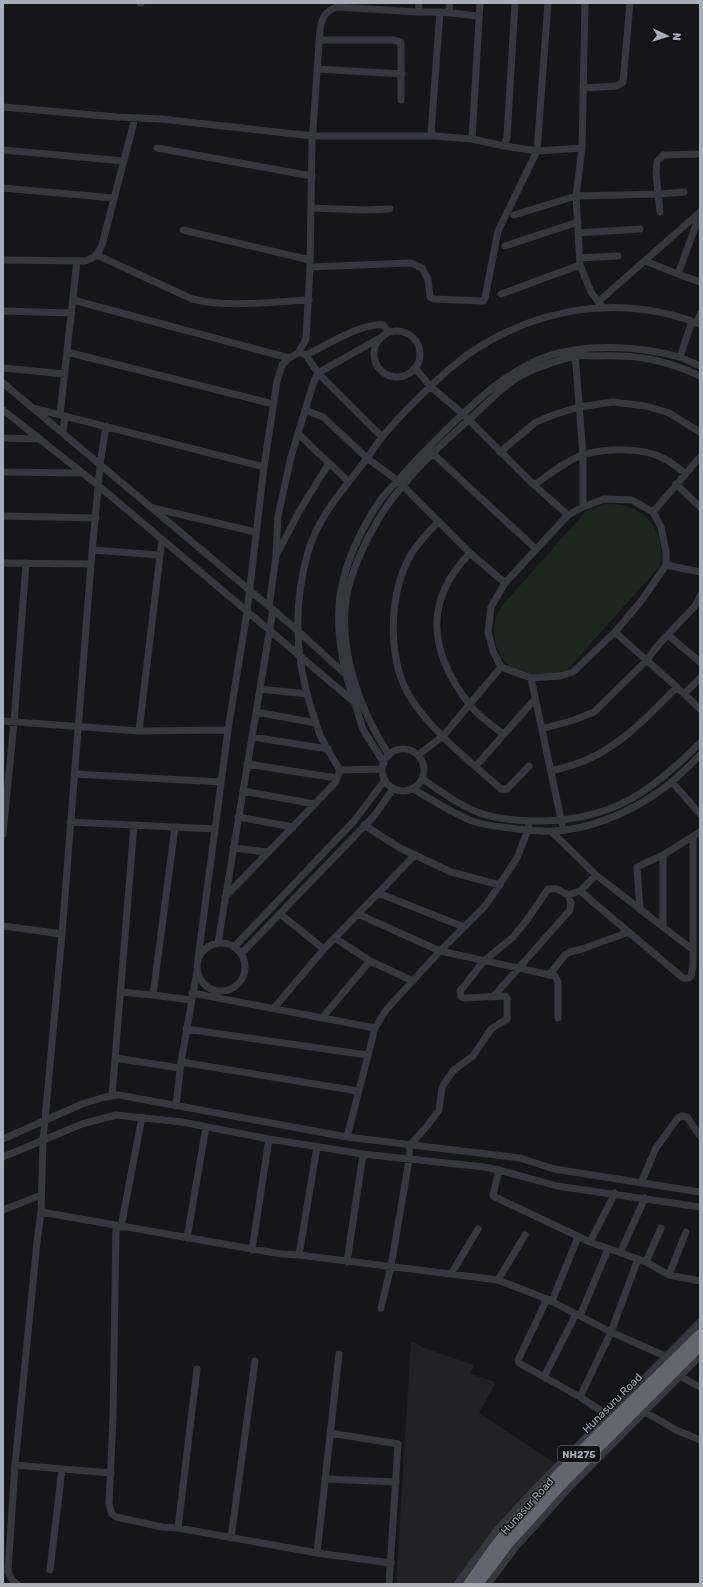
<svg xmlns="http://www.w3.org/2000/svg" width="703" height="1587" viewBox="0 0 703 1587" font-family="Rubik,sans-serif">
<rect width="100%" height="100%" fill="#161618"/>
<path fill="#222225" d="M 411,1341 L 424,1348 L 474,1365 L 470,1374 L 496,1382 L 479,1413 L 556,1464 L 510,1511 L 452,1584 L 396,1584 Z"/>
<path fill="#1e261f" d="M 607,504 C 643,502 667,531 660,566 L 567,670 L 542,679 L 511,668 L 502,658 L 496,646 L 494,633 L 495,620 L 501,607 L 586,511 Z"/>
<g fill="none" stroke-linecap="round" stroke-linejoin="round">
<path stroke="#37383d" stroke-width="7" d="M 140,3 L 141,3
M 585,3 L 582,148 L 576,196 L 580,265 L 591,292 L 603,308
M 418,12 L 440,12 L 479,16
M 440,12 L 431,133 L 435,136 L 472,139 L 504,146 L 507,137 L 515,3
M 449,13 L 450,3
M 319,40 L 393,40 L 401,42 L 401,100
M 317,69 L 402,74
M 583,88 L 617,86 L 623,82 L 630,3
M 3,107 L 117,117 L 161,119 L 313,136 L 435,136
M 472,139 L 480,3
M 504,146 L 537,151 L 548,3
M 157,148 L 312,176
M 3,150 L 124,161
M 3,188 L 114,198
M 311,208 L 365,210 L 390,209
M 660,212 L 656,173 L 657,162 L 663,155 L 700,154
M 700,214 L 678,274 L 700,282
M 514,215 L 576,196 L 659,194 L 684,192
M 183,230 L 310,260
M 578,233 L 640,229
M 505,246 L 578,222
M 97,255 L 192,299 C 229,308 271,302 309,300
M 580,258 L 618,256
M 3,260 L 85,261 C 95,258 98,254 102,245 L 135,118
M 645,261 L 678,274
M 310,267 L 411,263 L 422,268 L 428,279 L 430,297 L 434,299 L 483,301 L 485,298 L 498,231 L 537,151 L 582,148
M 501,294 L 580,265
M 73,300 L 289,358
M 598,302 L 700,212
M 3,311 L 72,313
M 697,323 L 700,314
M374 354a23 23 0 1 1 46 0a23 23 0 1 1-46 0Z
M 67,352 L 273,404
M 575,353 L 583,455 L 583,507
M 303,354 L 306,355 C 325,346 363,322 383,325 L 389,332
M 306,355 L 318,373 L 382,437
M 680,357 L 692,321
M 3,368 L 65,374
M 415,368 L 431,387 L 463,414 L 534,485 L 568,515
M 3,383 L 297,630 L 344,673
M 33,408 L 264,467 L 277,381 L 282,365 L 289,358 L 298,353 L 306,339 L 310,267 L 312,143 L 320,29 C 322,17 326,11 337,7 L 418,12 L 419,3
M 3,410 L 99,486 L 353,701
M 305,410 L 323,417 L 367,458 L 398,481 L 470,553 L 505,583 L 491,607 L 488,632 L 493,651 L 501,667 L 531,678 L 560,676 L 573,672 L 615,632 L 642,600 L 666,565 L 666,552 L 661,527 L 653,512 L 632,500 L 604,499 L 583,507 L 568,515 L 505,583
M 60,415 L 77,261
M 63,433 L 65,416
M 3,438 L 40,439
M 430,451 L 536,549
M 500,452 L 536,422 L 556,414 L 579,407 L 613,402 L 646,406 L 669,413 L 700,432
M 329,463 L 348,481
M 3,472 L 82,473
M 676,484 L 700,507
M 534,485 C 547,476 568,459 583,455 C 606,448 644,447 665,459 C 672,463 678,468 685,473
M 153,508 L 256,532
M 653,512 L 700,457
M 3,516 L 96,518
M 438,522 C 428,533 415,545 408,560 C 388,600 387,666 414,703 C 437,736 471,762 501,789 L 507,789 L 529,766
M 92,550 L 160,555
M 470,553 C 422,602 430,653 469,704 C 477,715 492,725 503,734
M 276,556 L 278,516 L 291,457 L 313,384 L 318,373 L 378,339
M 3,563 L 91,564
M 666,565 L 700,572
M 269,606 L 276,556 L 300,510 L 329,463 L 317,452 L 298,433
M 615,632 C 643,658 673,682 700,709
M 668,635 L 700,662
M 531,678 L 562,824
M 260,689 L 307,694
M 685,693 L 700,678
M 256,712 L 316,723
M 3,721 L 139,731 L 228,730 L 247,612 L 264,467
M 542,729 L 574,720 L 594,712 L 646,661 L 660,643 L 695,606 L 700,596
M 139,731 L 162,539
M 252,737 L 328,749
M382 770a21 21 0 1 1 42 0a21 21 0 1 1-42 0Z
M 389,755 C 360,710 339,653 346,600 C 349,578 359,556 369,536 C 375,526 380,515 387,506 C 411,472 443,443 474,415 C 490,401 506,382 526,373 C 540,366 559,360 575,356 C 582,355 590,356 597,356 C 637,355 664,359 700,376
M 418,755 L 443,736 L 501,667
M 384,763 C 377,751 369,740 363,729 C 360,721 358,712 355,704 C 343,669 335,633 340,596 C 345,562 360,531 379,502 C 385,493 394,485 401,477 C 417,458 434,442 451,425 C 480,397 509,370 548,356 C 587,343 639,346 679,357 C 686,359 693,363 700,366
M 247,764 L 337,778
M 476,766 L 535,699
M 382,769 L 340,770 C 333,759 326,747 320,735 C 317,727 315,719 312,711 C 295,659 293,605 308,552 C 319,514 345,488 368,457 C 373,450 377,443 383,436 C 402,413 425,391 447,371 C 455,365 462,358 470,353 C 540,306 621,294 700,324
M 551,771 C 563,768 575,765 586,760 C 623,744 649,715 677,687
M 74,774 L 221,782
M 423,779 C 441,792 459,805 480,813 C 499,820 521,821 541,821 C 612,820 651,792 700,743
M 672,782 L 700,814
M 413,789 C 433,800 453,814 475,822 C 488,826 503,827 517,829 C 528,830 541,832 553,831 C 588,830 628,813 657,793 C 673,783 687,768 700,755
M 243,791 L 315,804
M 238,817 L 293,827
M 70,822 L 215,829
M 364,825 L 400,848 L 451,872 L 500,885
M 175,827 L 153,995 L 191,1000
M 552,832 L 596,875 L 693,950
M 3,834 L 14,722 L 26,563
M 233,848 L 268,852
M 580,891 L 683,978 L 689,978 L 691,976 L 693,966 L 693,838
M 378,893 L 464,927
M 225,897 L 335,783 L 340,770
M 640,909 L 637,867 L 663,855 L 700,832
M 280,914 L 324,949
M 358,914 L 440,951 L 555,976 L 558,982 L 558,1018
M 3,926 L 62,934
M 663,927 L 663,855
M 335,938 L 370,961 L 413,981
M 218,943 L 273,610
M197 967a24 24 0 1 1 48 0a24 24 0 1 1-48 0Z
M 234,947 L 354,821 L 385,780
M 241,954 L 374,816 L 393,789
M 198,959 L 228,730
M 549,975 L 565,955 L 570,952 L 582,949 L 629,932
M 120,992 L 153,995
M 192,993 L 375,1028
M 493,997 L 570,910 L 571,903 L 568,895
M 274,1008 L 324,949 L 415,855
M 322,1018 L 370,961
M 186,1029 L 367,1055
M 115,1058 L 180,1068
M 181,1062 L 358,1091
M 112,1096 L 134,825
M 176,1106 L 181,1062 L 197,971
M 347,1137 L 375,1028 L 386,1010 L 440,951 L 486,905 L 517,858 L 528,830 L 529,821
M 3,1139 L 82,1104 L 105,1097 L 119,1095 L 347,1137 L 520,1158 L 554,1169 L 700,1192
M 3,1157 L 82,1124 L 116,1115 L 182,1122 L 269,1139 L 363,1154 L 484,1167 L 499,1170 L 557,1186 L 700,1207
M 499,1170 L 493,1195 L 495,1197 L 590,1242
M 641,1183 L 656,1148 L 678,1118 L 682,1116 L 687,1117 L 700,1136
M 615,1193 L 590,1242 L 646,1262 L 669,1275 L 700,1281
M 3,1210 L 41,1195
M 41,1212 L 281,1254 L 299,1255 L 498,1280 L 547,1299 L 611,1332 L 674,1360
M 116,1226 L 113,1417 L 109,1504 L 112,1514 L 116,1517 L 162,1527 L 178,1528 L 317,1553 L 391,1563
M 121,1227 L 142,1117
M 187,1238 L 206,1127
M 252,1250 L 269,1139
M 620,1253 L 645,1198
M 299,1255 L 317,1147
M 347,1262 L 363,1154
M 646,1262 L 661,1228
M 451,1274 L 478,1229
M 669,1275 L 686,1232
M 498,1280 L 525,1235
M 547,1299 L 520,1356 L 518,1360 L 519,1363 L 580,1397
M 552,1301 L 578,1237
M 381,1308 L 391,1266 L 409,1160 L 410,1145 L 427,1126 L 439,1110 L 442,1087 L 453,1071 L 473,1056 L 491,1029 L 507,1019 L 507,998 L 505,996 L 465,998 L 461,997 L 460,991 L 484,961 L 513,937 L 527,920 L 548,889 L 557,889 L 568,895 L 580,891 L 596,875
M 580,1316 L 608,1249
M 676,1374 L 700,1387
M 544,1377 L 576,1314
M 640,1409 L 676,1430 L 700,1440
M 612,1418 L 580,1397 L 611,1332 L 638,1259
M 330,1433 L 398,1444 L 389,1584
M 15,1465 L 111,1473
M 325,1479 L 396,1482
M 178,1528 L 197,1369
M 231,1538 L 255,1361
M 317,1553 L 339,1354
M 50,1570 L 62,1469
M 17,1584 L 12,1580 L 8,1571 L 15,1465 L 37,1242 L 41,1212 L 43,1141 L 62,934 L 91,564 L 100,465 L 106,426
M 457,1584 L 497,1530 L 531,1493 L 700,1322
M 488,1584 L 516,1547 L 569,1488 L 700,1356"/>
<path stroke="#63666e" stroke-width="10" d="M 468,1584 C 479,1569 490,1552 502,1537 C 562,1464 634,1401 700,1334
M 478,1584 L 509,1543 L 565,1481 L 700,1346"/>
</g>
<g text-anchor="middle" stroke-width="3" stroke-linejoin="round" paint-order="stroke">
<rect fill="#111113" stroke="#7b7e86" stroke-width="1" x="558" y="1446" width="42" height="16" rx="3"/>
<g font-size="10" font-weight="bold" fill="#a8adb8">
<text x="579" y="1458">NH275</text>
</g>
<g font-size="11" fill="#a8adb8" stroke="#111113">
<text transform="translate(612 1403) rotate(-45)" y="4">Hunasuru Road</text>
<text transform="translate(527 1506) rotate(-48)" y="4">Hunasur Road</text>
</g>
</g>
<rect width="703" height="1587" fill="none" stroke="#a8adb8" stroke-width="8"/>
<g transform="translate(667 36) rotate(94)" stroke="#111113" stroke-width="3" paint-order="stroke">
<path d="M0-3L7 15L0 10L-7 15Z" fill="#a8adb8"/>
<text y="-6" font-size="11" font-weight="bold" text-anchor="middle" fill="#a8adb8">N</text>
</g>
</svg>
